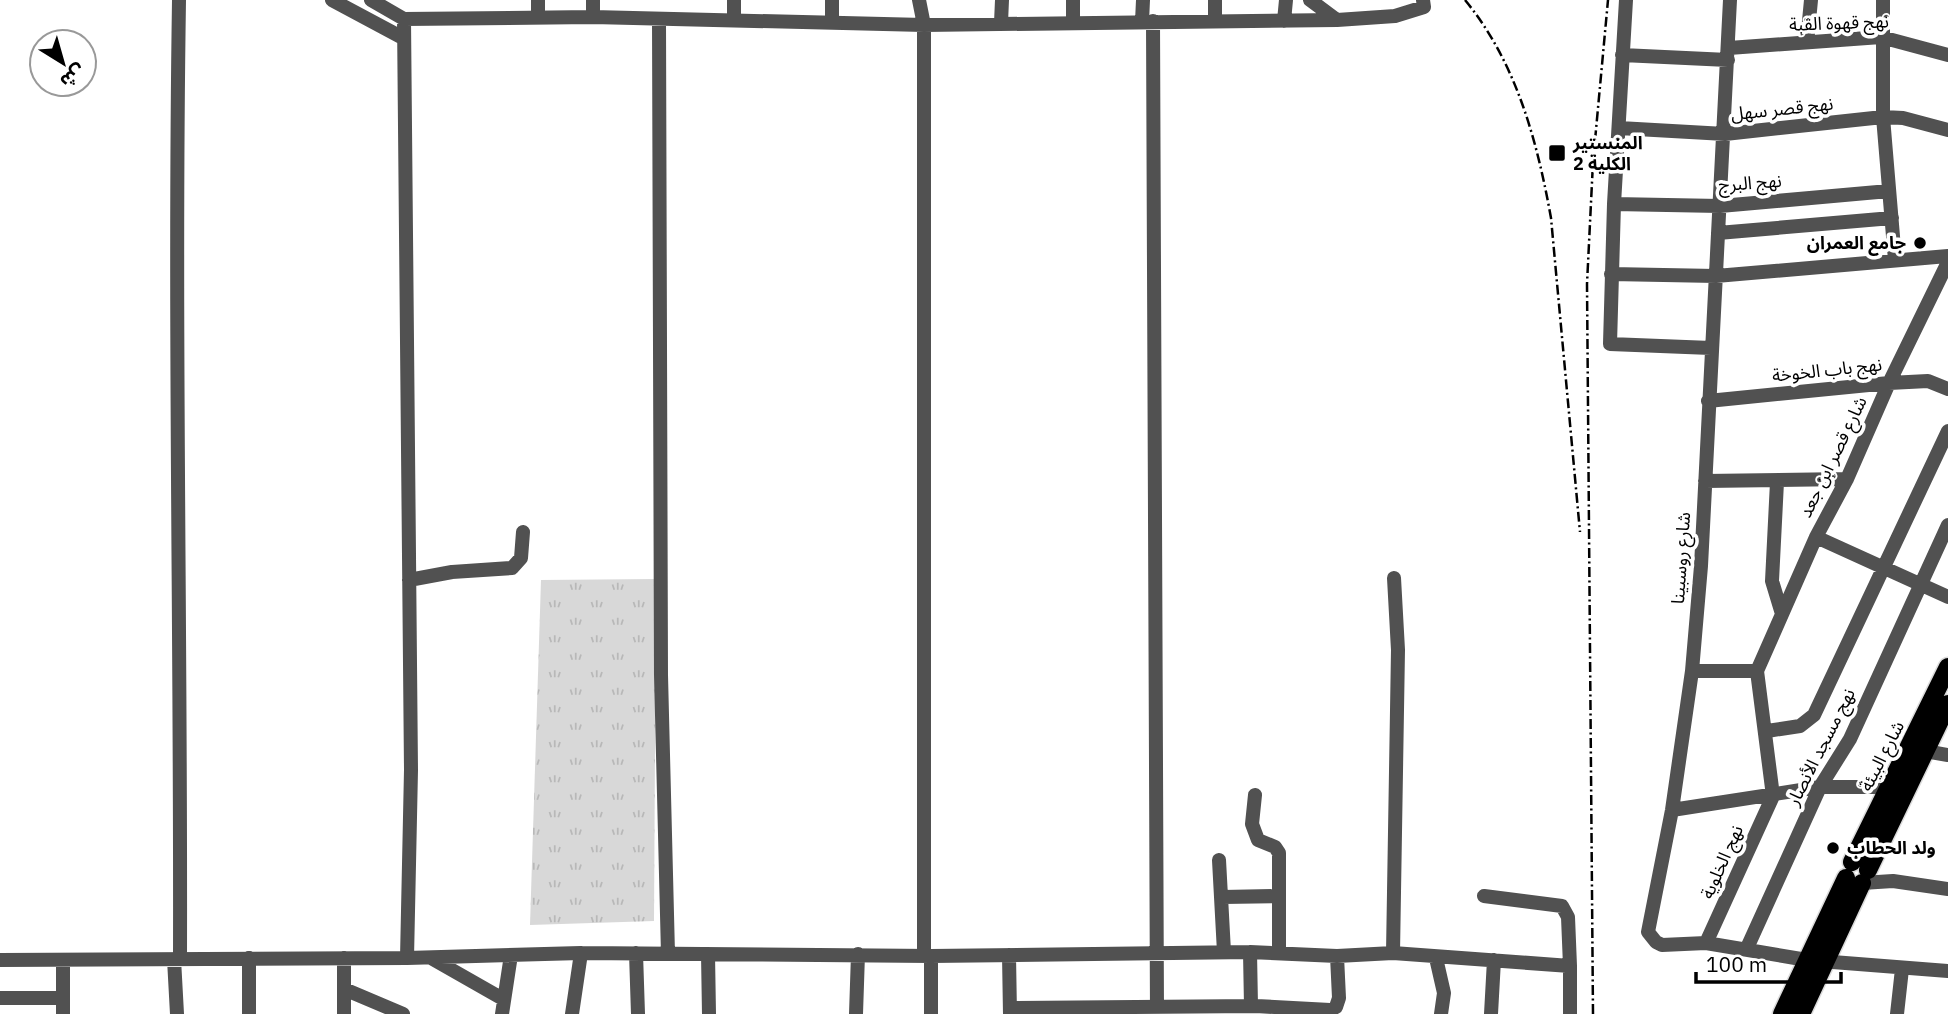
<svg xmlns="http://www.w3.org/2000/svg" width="1948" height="1014" viewBox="0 0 1948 1014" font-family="'IBM Plex Sans','Noto Sans Arabic',sans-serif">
<defs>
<pattern id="grass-tufts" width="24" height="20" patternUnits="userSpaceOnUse" patternTransform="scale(1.75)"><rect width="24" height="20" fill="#d8d8d8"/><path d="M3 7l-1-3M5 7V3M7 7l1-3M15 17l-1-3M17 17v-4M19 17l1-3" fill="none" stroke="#b8b8b8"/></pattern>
</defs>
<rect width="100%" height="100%" fill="#fff"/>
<path fill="url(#grass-tufts)" d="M 656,579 L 654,921 L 530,925 L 541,580 Z"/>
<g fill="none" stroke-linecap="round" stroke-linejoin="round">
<defs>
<path id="major" d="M 1852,862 L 1948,667
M 1868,870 L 1948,704
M 1782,1014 L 1846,878
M 1801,1014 L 1862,883"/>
</defs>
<use href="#major" stroke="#dbdbdb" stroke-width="21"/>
<path stroke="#515151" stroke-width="14" d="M 179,0 C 174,320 181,639 180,959
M 332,0 L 403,38
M 371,0 L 404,19 L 593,17 L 924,25 L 1337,20 L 1395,16 L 1424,7 L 1423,0
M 919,0 L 924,25 L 924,956
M 1073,0 L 1073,22
M 1310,0 L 1337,20
M 1626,0 L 1614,204 L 1610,344 L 1711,348
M 1730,0 L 1701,566 L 1692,671 L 1672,810 L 1648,932 L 1656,942 L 1662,945 L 1706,943 L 1807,960 L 1948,971
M 1883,0 L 1883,117 L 1895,260
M 538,17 L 538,0
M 593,17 L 593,0
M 404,19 L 411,770 L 407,958
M 659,19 L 661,675 L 668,954
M 734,20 L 734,0
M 1153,21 L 1157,1014
M 1215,21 L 1215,0
M 1284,21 L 1286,0
M 832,22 L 832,0
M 1142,22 L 1143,0
M 1001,23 L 1002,0
M 1807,42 L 1811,0
M 1729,48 L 1881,37 L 1948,55
M 1622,55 L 1728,60
M 1619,128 L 1725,134 L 1883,117 L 1903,118 L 1948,130
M 1614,204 L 1720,206 L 1889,191
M 1718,233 L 1892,218
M 1611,274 L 1716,276 L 1948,256
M 1708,401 L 1889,383 L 1928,381 L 1948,389
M 1705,481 L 1847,479
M 1777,482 L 1772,581 L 1782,614
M 1816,537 L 1948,597
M 409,580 L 452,572 L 512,568 L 521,558 L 523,532
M 1692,671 L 1757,671
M 1757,671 L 1816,537 L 1847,479 L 1889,383 L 1948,262
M 1767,731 L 1800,726 L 1814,715 L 1948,431
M 1925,751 L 1948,755
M 1255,795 L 1252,824 L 1258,840 L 1275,847 L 1279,853 L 1279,953
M 1672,810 L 1820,787 L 1890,787
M 1219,860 L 1224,952
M 1862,883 L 1893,881 L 1948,889
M 1484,896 L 1562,906 L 1568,917 L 1570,966
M 1223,897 L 1279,896
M 1706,943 L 1773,796 L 1757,671
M 1747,948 L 1820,787 L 1850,739 L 1948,525
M 1250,952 L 1251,1006
M 636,953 L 638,1014
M 1393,953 L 1398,650 L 1394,578
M 708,954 L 709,1014
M 1009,955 L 1010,1014
M 249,958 L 249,1014
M 431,958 L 503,999
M 1436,958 L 1444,993 L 1441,1014
M 174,959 L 177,1014
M 0,960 L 407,958 L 581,953 L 931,956 L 1250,952 L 1337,956 L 1393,953 L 1570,966 L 1570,1014
M 63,960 L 63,1014
M 344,989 L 403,1014
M 0,998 L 63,998
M 1010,1008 L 1256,1006 L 1330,1010 L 1336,1007 L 1339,998 L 1337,956
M 344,1014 L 344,958
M 502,1014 L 511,955
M 572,1014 L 581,953
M 856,1014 L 858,954
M 931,1014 L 931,956
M 1491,1014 L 1494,960
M 1897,1014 L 1902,969"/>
<use href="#major" stroke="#000" stroke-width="18"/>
<path stroke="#000" stroke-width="2.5" stroke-dasharray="10 3.5 2 3.5" stroke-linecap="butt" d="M 1465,0 C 1516,62 1537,140 1551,218 L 1580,532
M 1593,1014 L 1587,284 L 1593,162 L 1608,0"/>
</g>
<g fill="#000" stroke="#fff" stroke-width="2.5">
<rect x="1548" y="144" width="18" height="18" rx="3.5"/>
<circle cx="1920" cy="243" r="7"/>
<circle cx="1833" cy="848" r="7"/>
</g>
<g text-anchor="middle" stroke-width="7" stroke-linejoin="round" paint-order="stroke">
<g font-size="18" fill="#000" stroke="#fff">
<text transform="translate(1839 23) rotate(-2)" y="6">نهج قهوة القبة</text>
<text transform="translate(1782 109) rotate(-6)" y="6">نهج قصر سهل</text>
<text transform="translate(1750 183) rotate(-4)" y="6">نهج البرج</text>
<text transform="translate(1827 370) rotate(-6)" y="6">نهج باب الخوخة</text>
<text transform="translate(1833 457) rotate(-64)" y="6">شارع قصر ابن جعد</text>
<text transform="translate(1681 558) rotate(-86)" y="6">شارع روسبينا</text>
<text transform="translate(1821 747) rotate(-63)" y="6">نهج مسجد الأنصار</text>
<text transform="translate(1882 756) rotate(-63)" y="6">شارع البيئة</text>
<text transform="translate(1722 862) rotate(-66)" y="6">نهج الخلوية</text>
</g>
<g font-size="18" font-weight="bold" fill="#000" stroke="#fff" text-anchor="start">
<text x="1573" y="149">المنستير<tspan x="1573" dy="21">الكلية 2</tspan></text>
<text x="1906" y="249" text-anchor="end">جامع العمران</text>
<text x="1847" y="854">ولد الحطاب</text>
</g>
</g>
<g transform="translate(63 63) rotate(143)"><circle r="33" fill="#ffffff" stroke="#999999" stroke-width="2"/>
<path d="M0-5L12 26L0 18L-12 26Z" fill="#000000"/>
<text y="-10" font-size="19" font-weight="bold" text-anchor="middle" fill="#000000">ش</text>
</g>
<path d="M1696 972v10h145v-10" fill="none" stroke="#000000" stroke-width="3.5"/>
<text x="1706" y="972" font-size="21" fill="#000000" stroke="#ffffff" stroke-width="5" paint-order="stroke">100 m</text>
</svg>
